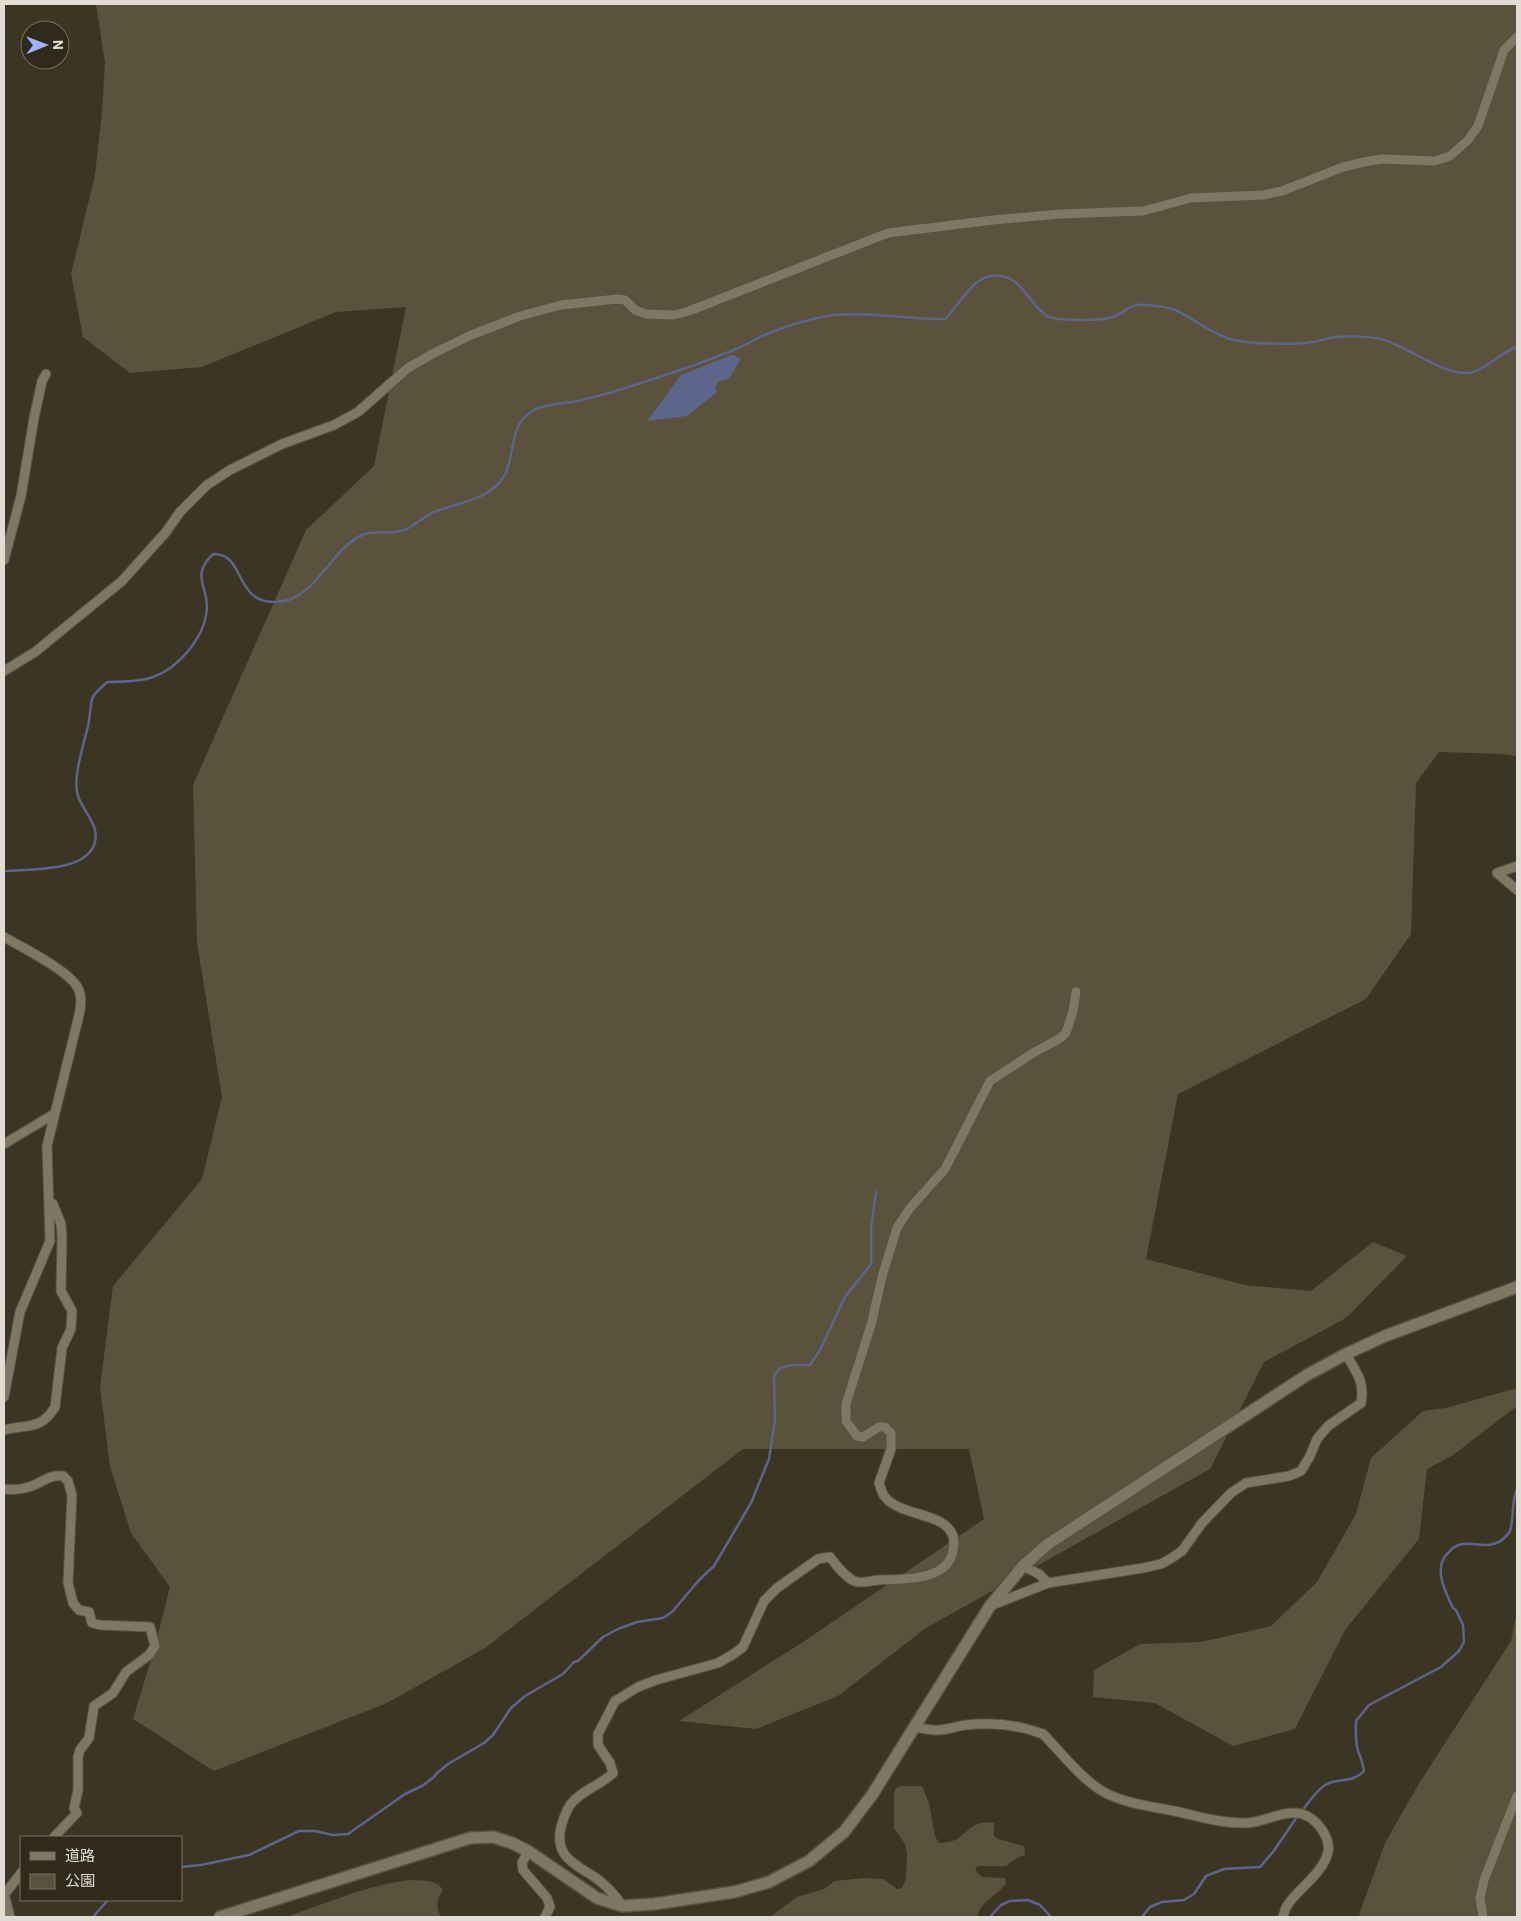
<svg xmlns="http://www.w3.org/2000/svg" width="1521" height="1921" viewBox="0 0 1521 1921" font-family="Roboto,'Noto Sans JP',sans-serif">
<rect width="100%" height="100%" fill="#3b3524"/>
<path fill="#5a523c" d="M 96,4 L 1517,4 L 1517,756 L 1501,754 L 1439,752 L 1416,783 L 1411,934 L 1366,999 L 1178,1094 L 1146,1259 L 1245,1285 L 1311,1291 L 1373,1242 L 1407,1256 L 1346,1318 L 1264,1362 L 1210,1469 L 926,1628 L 838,1696 L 756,1729 L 679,1721 L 803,1642 L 984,1519 L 969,1449 L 743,1449 L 485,1648 L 387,1703 L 214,1771 L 133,1719 L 155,1646 L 170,1587 L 131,1533 L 110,1467 L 100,1387 L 113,1286 L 202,1179 L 222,1097 L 197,943 L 193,785 L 306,530 L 374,466 L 406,307 L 336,312 L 202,367 L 130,373 L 83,337 L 71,274 L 95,175 L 102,112 L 105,62 Z
M 1517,1388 L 1517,1406 L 1453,1455 L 1427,1469 L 1419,1539 L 1345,1630 L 1295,1729 L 1233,1746 L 1155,1703 L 1093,1697 L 1094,1670 L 1140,1644 L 1201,1642 L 1271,1626 L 1317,1582 L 1356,1514 L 1371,1458 L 1423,1411 L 1446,1408 Z
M 1517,1611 L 1517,1917 L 1360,1917 L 1359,1915 L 1385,1843 L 1418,1785 L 1511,1641 Z
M 900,1786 L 922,1786 L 929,1803 L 935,1836 L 939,1843 C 944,1843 950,1842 955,1840 C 969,1832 974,1819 994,1823 L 994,1836 L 998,1839 L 1024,1846 L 1025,1855 L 1017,1858 L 1006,1866 L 978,1866 L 975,1870 L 982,1877 L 1005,1878 L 1006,1883 C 996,1898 983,1898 977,1917 L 770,1917 L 797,1897 L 824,1889 L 835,1881 L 864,1878 L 883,1879 L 897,1889 L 902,1888 L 906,1879 L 907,1854 L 905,1844 L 894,1828 L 894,1792 L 896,1788 Z
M 411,1880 C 422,1881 437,1879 443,1890 C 437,1899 435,1907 441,1917 L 286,1917 C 328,1903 366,1885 411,1880 Z"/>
<path fill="#5d668a" d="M 732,355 L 741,358 L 729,379 L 719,381 L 715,387 L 717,392 L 687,416 L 647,421 L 681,375 Z"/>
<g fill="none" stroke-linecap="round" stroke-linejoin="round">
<path stroke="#5d668a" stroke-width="2.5" d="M 4,871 C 30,869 103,873 95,830 C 92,818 82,808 78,796 C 72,778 84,744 88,726 C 90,717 90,708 92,699 C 94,693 102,687 107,682 C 121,682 139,682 153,677 C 179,668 206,636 207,607 C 207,585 191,575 213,554 C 248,553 232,610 284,601 C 316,595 333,548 362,535 C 373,530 389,534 401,531 C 413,528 422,517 434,512 C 455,504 480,501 497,485 C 520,464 503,427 534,410 C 545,404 559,404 572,402 C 584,400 597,396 609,393 C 652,380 695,366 736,349 C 747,345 756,338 767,334 C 787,326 812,318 833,315 C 871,311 908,320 945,319 C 958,307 972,278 991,276 C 1019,273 1023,294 1040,310 C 1043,313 1046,316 1049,317 C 1061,321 1101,321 1113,317 C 1128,312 1127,303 1147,305 C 1150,305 1171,308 1173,309 C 1192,317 1213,335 1233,340 C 1251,344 1295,345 1313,342 C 1320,341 1327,338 1335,337 C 1347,336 1372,336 1384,340 C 1408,347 1439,372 1464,373 C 1484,374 1499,352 1517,347
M 1302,1811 C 1309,1802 1317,1789 1327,1784 C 1340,1778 1353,1783 1364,1771 C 1363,1763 1361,1758 1358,1751 C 1355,1741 1356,1731 1356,1721 L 1369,1705 L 1441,1667 L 1459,1651 L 1464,1642 L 1463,1625 L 1456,1610 L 1453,1608 C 1445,1591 1432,1567 1449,1552 C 1452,1548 1457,1545 1462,1544 C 1475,1542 1491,1550 1503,1539 C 1505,1537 1509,1534 1510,1531 C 1514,1520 1511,1503 1517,1489
M 181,1867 L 201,1865 L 249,1855 L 299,1831 L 315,1831 L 333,1835 L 348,1834 L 405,1794 L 422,1786 L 434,1777 L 437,1773 L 448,1764 L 484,1743 L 493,1735 L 511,1708 L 525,1696 L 563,1674 L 574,1662 L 578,1661 L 603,1637 L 618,1629 L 637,1622 L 663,1618 L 672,1612 L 699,1580 L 714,1566 L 751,1503 L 769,1459 L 775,1420 L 774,1376 L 780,1368 L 791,1365 L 810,1365 L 820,1350 L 845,1297 L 871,1264 L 871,1228 L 876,1192
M 93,1917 L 108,1900
M 990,1917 L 1001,1905 L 1010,1901 L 1028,1900 L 1040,1905 L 1051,1917
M 1142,1917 L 1150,1907 L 1162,1902 L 1184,1900 L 1194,1894 L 1206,1876 L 1224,1869 L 1260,1867 L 1273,1852 L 1297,1817"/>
<defs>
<path id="minor" d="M 4,560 L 21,496 L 34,418 L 42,381 L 46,374
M 4,671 L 35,652 L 122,581 L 166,532 L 180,512 L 207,485 L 230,470 L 282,444 L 334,425 L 358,412 L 408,368 L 432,354 L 469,336 L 520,316 L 561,305 L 617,299 L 625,300 L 635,310 L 646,314 L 674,315 L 689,311 L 888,233 L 993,220 L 1060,214 L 1143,211 L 1191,198 L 1263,195 L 1282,191 L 1343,167 L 1364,162 L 1382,159 L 1435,161 L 1450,156 L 1468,140 L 1478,126 L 1504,50 L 1517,37
M 1497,873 L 1517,890
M 1497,873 L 1517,866
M 4,937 C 22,947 65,969 76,985 C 82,993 81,1002 80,1011 L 47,1146 L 50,1241 L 20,1312 L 4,1397
M 4,1144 L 54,1114
M 4,1430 C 25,1424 41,1431 55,1407 L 62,1348 L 71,1329 L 72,1311 L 61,1291 L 62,1237 L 61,1224 L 53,1204
M 4,1489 C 12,1490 20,1490 29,1487 C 42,1483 49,1474 63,1476 L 68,1481 L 72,1495 L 68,1583 L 73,1603 L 79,1610 L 89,1612 L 92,1623 L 100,1625 L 150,1627 L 155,1646 L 149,1655 L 126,1672 L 113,1693 L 94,1706 L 89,1738 L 80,1750 L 78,1757 L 78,1790 L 74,1808 L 77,1813 L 54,1837
M 1023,1566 L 1039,1574 L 1048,1583
M 990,1606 L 1048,1583 L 1143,1568 L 1161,1564 L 1170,1559 L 1182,1551 L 1202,1523 L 1231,1493 L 1246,1483 L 1289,1476 L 1301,1471 L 1310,1456 L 1317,1439 L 1328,1426 L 1361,1403 C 1365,1381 1356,1372 1346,1354
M 915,1727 C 922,1728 928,1730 935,1730 C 945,1731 955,1726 966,1725 C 991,1722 1019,1725 1043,1734 C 1060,1751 1076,1773 1096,1787 C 1119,1804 1152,1806 1179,1812 C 1201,1817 1221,1823 1243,1823 C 1263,1824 1282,1809 1302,1814 C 1316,1818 1331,1837 1328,1852 C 1323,1874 1297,1889 1287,1906 C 1285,1909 1284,1914 1283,1917
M 528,1851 L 522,1863 L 523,1870 L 547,1898 L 550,1907 L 545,1917
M 4,1894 L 10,1917
M 4,1895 L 21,1873
M 622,1906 C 615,1894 607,1886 596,1878 C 575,1864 554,1857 561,1827 C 563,1820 566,1811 570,1805 C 581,1790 600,1786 613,1773 L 610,1763 L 598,1745 L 598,1734 L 615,1701 L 638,1687 L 656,1680 L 718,1663 L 732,1655 L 743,1647 L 764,1601 L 777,1588 L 818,1559 L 830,1557 C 837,1566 844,1576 854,1581 C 860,1584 871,1581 877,1580 C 900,1579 948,1582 953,1551 C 954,1546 954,1540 953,1536 C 945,1512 901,1517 885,1497 C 882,1494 881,1488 879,1483 L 891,1449 L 891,1433 L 885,1427 L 879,1427 L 863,1437 L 857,1436 L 846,1421 L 846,1404 L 871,1325 L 883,1273 L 897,1228 L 910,1208 L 945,1169 L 990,1081 L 1033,1053 L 1059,1039 L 1066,1033 L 1073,1011 L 1076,992
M 1483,1917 L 1480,1898 L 1484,1880 L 1517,1796"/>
<path id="tertiary" d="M 220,1917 L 470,1838 L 493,1837 L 512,1843 L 528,1851 L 597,1898 L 622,1906 L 654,1904 L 734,1892 L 769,1882 L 809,1861 L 844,1832 L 872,1795 L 990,1606 L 1023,1566 L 1048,1544 L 1307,1375 L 1346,1354 L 1385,1336 L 1517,1287"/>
</defs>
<use href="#minor" stroke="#575244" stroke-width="11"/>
<use href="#tertiary" stroke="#575244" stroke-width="14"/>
<use href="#minor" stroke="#7e7764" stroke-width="9"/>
<use href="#tertiary" stroke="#7e7764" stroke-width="11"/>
</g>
<rect width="1521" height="1921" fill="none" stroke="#e1ddd3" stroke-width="10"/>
<rect x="20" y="1836" width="162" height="65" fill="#302a1a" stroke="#777264"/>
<rect x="30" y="1852" width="25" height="8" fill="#7e7764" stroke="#777264"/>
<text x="65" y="1861" font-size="15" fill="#e1ddd3">道路</text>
<rect x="30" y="1874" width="25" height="15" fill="#5a523c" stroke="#777264"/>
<text x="65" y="1886" font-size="15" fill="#e1ddd3">公園</text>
<g transform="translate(45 45) rotate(89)"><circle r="24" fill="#302a1a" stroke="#777264"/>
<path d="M0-4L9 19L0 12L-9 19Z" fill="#a1b3fd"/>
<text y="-8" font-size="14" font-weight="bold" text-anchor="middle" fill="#e1ddd3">N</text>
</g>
</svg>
